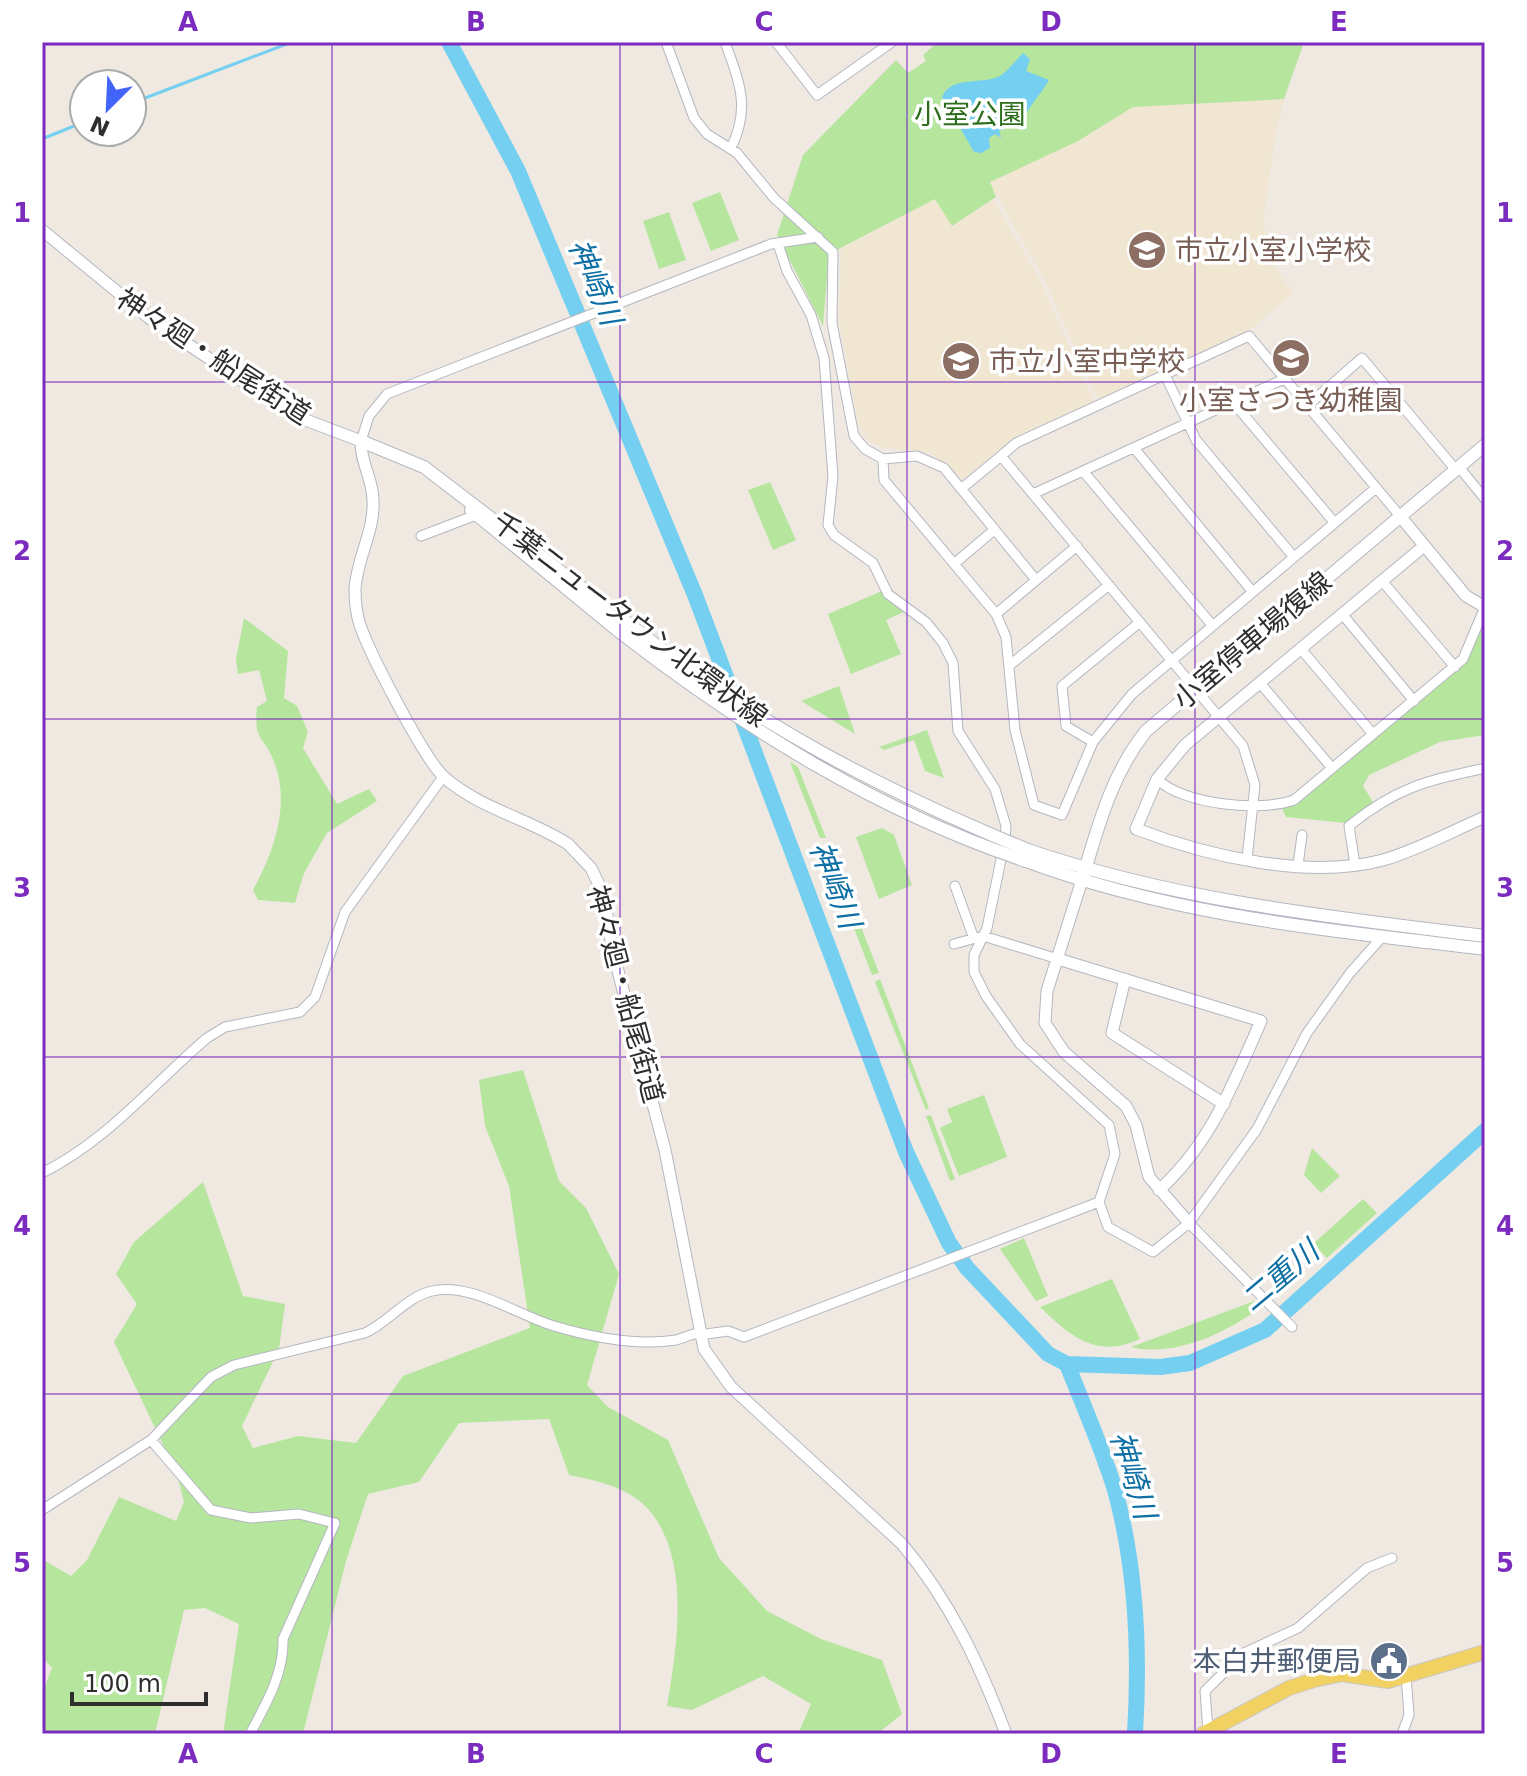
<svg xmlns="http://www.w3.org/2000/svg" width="1527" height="1776" viewBox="0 0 1527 1776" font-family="'DejaVu Sans','Noto Sans JP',sans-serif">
<rect width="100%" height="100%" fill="#efe9e1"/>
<path fill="#f0e6d1" d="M 1284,99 L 1275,137 L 1263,222 L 1267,236 L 1262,239 L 1271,262 L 1293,293 L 1248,331 L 1098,399 L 1043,277 L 989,182 L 1078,141 L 1133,107 Z
M 935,199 L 952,226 L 993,200 L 1038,277 L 1094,401 L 1014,438 L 963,479 L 932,454 L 882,447 L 868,441 L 858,422 L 839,321 L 841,249 Z"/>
<path fill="#b6e59e" d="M 930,42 L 1304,42 L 1284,99 L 1133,107 L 1078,141 L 990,182 L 996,197 L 952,226 L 935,199 L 829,254 L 823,326 L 777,235 L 803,155 L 896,60 L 908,73 L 926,61 L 923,55 L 933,46 Z
M 720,192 L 739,240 L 711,251 L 692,203 Z
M 669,212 L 686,260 L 659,269 L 643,221 Z
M 770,482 L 796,540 L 773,550 L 748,490 Z
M 882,591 L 889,601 L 906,611 L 886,620 L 901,654 L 851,674 L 828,614 Z
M 244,618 L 288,651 L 284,698 L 297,706 L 308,732 L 303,748 L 337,804 L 369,789 L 377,801 L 327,833 L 304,873 L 295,903 L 258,900 L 253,890 C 274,852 290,806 275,764 C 265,735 253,743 257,707 L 267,701 L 259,670 L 238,674 L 236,659 Z
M 1485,618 L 1485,735 L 1440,742 L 1369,775 L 1363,786 L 1373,802 L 1346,823 L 1286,817 L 1282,809 L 1292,805 L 1458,669 Z
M 839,686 L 855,734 L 801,701 Z
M 927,730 L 944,778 L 925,771 L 914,740 L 884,750 L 879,747 Z
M 790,762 L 798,767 L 826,838 L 820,838 Z
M 882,828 L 894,835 L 912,885 L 879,899 L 856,837 Z
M 829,844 L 879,973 L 872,975 L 823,848 Z
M 880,979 L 929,1108 L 926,1110 L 875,982 Z
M 523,1070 L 559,1181 L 586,1208 L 619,1274 L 587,1385 L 608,1407 L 668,1440 L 719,1558 L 767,1611 L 821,1639 L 882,1660 L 902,1714 L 877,1734 L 798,1734 L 811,1704 L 763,1676 L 692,1710 L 667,1706 C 677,1646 693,1551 643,1504 C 623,1486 594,1480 569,1475 L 549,1419 L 459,1423 L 419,1482 L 368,1494 L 346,1561 L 303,1734 L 223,1734 L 239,1624 L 205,1608 L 184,1610 L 155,1734 L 42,1734 L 42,1694 L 52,1668 L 42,1657 L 42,1559 L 71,1576 L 87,1560 L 119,1497 L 176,1521 L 184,1502 L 177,1474 L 114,1342 L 137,1304 L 116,1274 L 134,1242 L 203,1182 L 243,1296 L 285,1304 L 279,1349 L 242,1426 L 253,1448 L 298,1436 L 356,1443 L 403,1376 L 530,1328 L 509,1186 L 485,1126 L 479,1080 Z
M 984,1095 L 1007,1157 L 959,1176 L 940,1128 L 952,1122 L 947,1109 Z
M 931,1115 L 955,1179 L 950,1181 L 926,1116 Z
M 1312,1148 L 1340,1176 L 1321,1193 L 1304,1175 Z
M 1363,1199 L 1377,1213 L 1327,1258 L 1313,1244 Z
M 1024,1238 L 1048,1296 L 1036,1301 L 1000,1249 Z
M 1112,1279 L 1140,1339 C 1097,1359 1071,1337 1040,1307 Z
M 1257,1300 L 1262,1306 C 1229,1332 1174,1358 1131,1347 Z"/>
<path fill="#75cff0" d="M 1023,53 L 1030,59 L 1026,71 L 1049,80 C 1042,93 1030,104 1024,119 L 999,131 L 1001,138 L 995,134 L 989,138 L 990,148 L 981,153 L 974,152 L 942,97 C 951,75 983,85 1000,76 C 1008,71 1016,60 1023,53 Z"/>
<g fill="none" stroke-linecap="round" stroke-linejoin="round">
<path stroke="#75cff0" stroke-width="3" d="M 132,103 L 292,42
M 42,139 L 84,122"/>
<path stroke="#75cff0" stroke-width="16" d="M 449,42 L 518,171 L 695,595 L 906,1152 L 949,1243 L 967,1268 L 1048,1354 L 1067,1364 C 1083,1405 1102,1447 1115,1490 C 1137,1570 1140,1652 1135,1734
M 1067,1364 L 1160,1367 L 1190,1363 L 1265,1330 L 1485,1131"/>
<defs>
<path id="minor" d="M 666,42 L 694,118 L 707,134 L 737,153 L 774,198 L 833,252 L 832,323 L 854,436 L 865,449 L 883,459 L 917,456 L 944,468 L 1036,580
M 725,42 C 739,81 751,108 731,148
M 776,42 L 817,95 L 892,42
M 778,244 L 787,271 L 811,315 L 824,358 L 833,476 L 828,525 L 834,535 L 873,563 L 888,594 L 926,622 L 943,643 L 953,663 L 958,731 L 995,789 L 1006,826 L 1005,840 L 987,928 L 974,955 L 974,972 L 986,996 L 1020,1044 L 1109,1125 L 1115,1154 L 1099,1202 L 1108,1227 L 1153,1252 L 1189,1223 L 1257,1129 L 1307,1033 L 1350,973 L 1382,937
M 1165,375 L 1196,440 L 1293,556
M 1233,402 L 1284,379
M 1307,406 L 1362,358 L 1456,470
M 361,441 L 369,416 L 387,394 L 771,244 L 818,237
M 1134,448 L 1252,591
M 1001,456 L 1016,443 L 1249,336 L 1400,516
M 883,459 L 884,480 L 996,614 L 1006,637 L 1015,730 L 1034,805 L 1062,815 L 1093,742 L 1132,694 L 1376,488
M 1459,467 L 1485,499
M 1083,471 L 1212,625
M 961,489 L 1001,456 L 1243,746 L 1255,785 L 1247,859
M 1033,494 L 1233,402 L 1334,522
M 421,536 L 476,515
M 954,564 L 994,530
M 1382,581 L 1455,667
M 996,614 L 1077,546
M 1343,615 L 1414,701
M 1301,649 L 1373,734
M 1010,665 L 1109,585
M 1260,683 L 1332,768
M 1093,742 L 1066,726 L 1062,686 L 1140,622
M 1157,779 C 1183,805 1261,812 1294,800 L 1463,659 L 1485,607
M 1298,865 L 1302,835
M 1355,865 L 1349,826 C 1397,787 1426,781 1485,768
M 955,886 L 973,936
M 954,944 L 983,936 L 1058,959
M 42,1173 C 107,1141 152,1085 207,1038 L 225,1027 L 300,1012 L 315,997 L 345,912 L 443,777
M 1189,1223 L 1292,1327
M 699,1335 L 728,1331 L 744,1337 L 1099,1202
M 151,1440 L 211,1510 L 251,1518 L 299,1514 L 335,1523 L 283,1639 C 284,1674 266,1704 250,1734
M 42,1510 L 151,1440 L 211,1377 L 234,1365 L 365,1333 C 389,1322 406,1297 432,1291 C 471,1282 517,1315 554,1326 C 591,1337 637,1346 676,1340 C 684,1338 690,1334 699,1333
M 1208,1731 L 1205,1691 L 1244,1653 L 1298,1628 L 1367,1568 L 1392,1558
M 1402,1734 L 1409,1715 L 1406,1676"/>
<path id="tertiary" d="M 42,230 L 149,318 L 247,384 L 303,419 L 361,441 C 360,462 373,479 373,500 C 375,530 357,558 355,589 C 355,601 356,613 360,625 C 369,652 425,761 445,778 C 481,809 529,819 568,844 L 591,868 L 604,895 L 612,948 L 665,1150 L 704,1349 L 731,1387 L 902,1544 C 950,1601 980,1665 1006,1734
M 1400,516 L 1466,596 L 1485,607
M 1424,546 L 1185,745 L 1157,779 L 1136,829 C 1207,856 1308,880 1383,860 C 1418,850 1452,831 1485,817
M 1082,880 L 1047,991 L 1045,1023 L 1064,1052 L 1126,1106 L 1136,1125 L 1149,1177 L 1189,1223
M 1058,959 L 1261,1021 C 1233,1084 1211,1143 1159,1190
M 1125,979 L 1112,1033 L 1224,1104"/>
<path id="secondary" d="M 361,441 L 424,467 L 629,624
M 471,510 L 621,633
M 1028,850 C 1177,901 1330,917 1485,936
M 1026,861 C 1174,916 1329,930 1485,949
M 1082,880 C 1098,827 1111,775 1146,731 L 1485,445"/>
<path id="primary" d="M 1203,1734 L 1289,1688 L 1314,1680 L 1342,1674 L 1388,1681 L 1485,1652"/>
</defs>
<use href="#minor" stroke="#b4b7c1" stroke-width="11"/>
<use href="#tertiary" stroke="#b4b7c1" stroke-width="13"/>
<use href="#secondary" stroke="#b4b7c1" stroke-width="14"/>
<use href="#primary" stroke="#c9c9c9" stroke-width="16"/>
<use href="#minor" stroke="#fff" stroke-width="9"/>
<use href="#tertiary" stroke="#fff" stroke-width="11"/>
<use href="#secondary" stroke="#fff" stroke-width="12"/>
<use href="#primary" stroke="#f2d163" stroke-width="14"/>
<defs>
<path id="secondary-bridge" d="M 629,624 C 751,722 884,791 1028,850
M 621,633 C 744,728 877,811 1026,861"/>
</defs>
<use href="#secondary-bridge" stroke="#b4b7c1" stroke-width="14" stroke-linecap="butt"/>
<use href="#secondary-bridge" stroke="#fff" stroke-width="12"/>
</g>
<path fill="none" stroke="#7b2cbf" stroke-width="2" stroke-opacity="0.55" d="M 332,42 L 332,1734M 620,42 L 620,1734M 907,42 L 907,1734M 1195,42 L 1195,1734M 42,382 L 1485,382M 42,719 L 1485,719M 42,1057 L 1485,1057M 42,1394 L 1485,1394"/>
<defs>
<symbol id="school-disc" viewBox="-11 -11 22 22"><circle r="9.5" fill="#8d6e63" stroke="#fff"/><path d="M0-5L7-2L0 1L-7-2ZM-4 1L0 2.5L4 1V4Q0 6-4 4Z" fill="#fff"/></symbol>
<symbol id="civic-disc" viewBox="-11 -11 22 22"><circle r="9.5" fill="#5c6f8a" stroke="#fff"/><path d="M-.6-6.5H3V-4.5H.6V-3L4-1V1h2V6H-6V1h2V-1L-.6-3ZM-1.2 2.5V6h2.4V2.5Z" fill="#fff"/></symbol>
</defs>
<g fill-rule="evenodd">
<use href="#school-disc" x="1125" y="228" width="44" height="44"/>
<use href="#school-disc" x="1269" y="336" width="44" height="44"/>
<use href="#school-disc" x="939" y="339" width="44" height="44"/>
<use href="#civic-disc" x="1367" y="1639" width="44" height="44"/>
</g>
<g text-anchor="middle" stroke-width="7" stroke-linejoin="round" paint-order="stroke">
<g font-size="28" fill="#2c6e1b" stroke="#fff">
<text x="970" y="124">小室公園</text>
</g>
<g font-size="28" fill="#785e54" stroke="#fff" text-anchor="start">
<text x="1175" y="260">市立小室小学校</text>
<text x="989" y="371">市立小室中学校</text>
<text x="1291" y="410" text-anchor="middle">小室さつき幼稚園</text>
</g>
<g font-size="28" fill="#2e2e2e" stroke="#fff">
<text transform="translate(214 356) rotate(33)" y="10">神々廻・船尾街道</text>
<text transform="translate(630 619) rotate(37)" y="10">千葉ニュータウン北環状線</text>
<text transform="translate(1252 640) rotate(-40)" y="10">小室停車場復線</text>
<text transform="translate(626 994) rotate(75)" y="10">神々廻・船尾街道</text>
</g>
<g font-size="28" fill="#4e5e75" stroke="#fff" text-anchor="end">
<text x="1361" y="1671">本白井郵便局</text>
</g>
<g font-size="30" font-style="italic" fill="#0d6fa3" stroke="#fff">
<text transform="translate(595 282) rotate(67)" y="10">神崎川</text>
<text transform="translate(835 885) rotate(69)" y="10">神崎川</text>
<text transform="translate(1280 1276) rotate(-40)" y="10">二重川</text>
<text transform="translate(1133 1475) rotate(73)" y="10">神崎川</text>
</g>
</g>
<rect width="1527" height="1776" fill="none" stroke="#ffffff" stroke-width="88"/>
<g transform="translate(108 108) rotate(204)"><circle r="38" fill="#ffffff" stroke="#ababab" stroke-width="2"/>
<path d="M0-6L14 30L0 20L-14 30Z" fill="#4264fb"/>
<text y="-12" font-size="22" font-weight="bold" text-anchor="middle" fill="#2e2e2e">N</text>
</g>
<path d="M72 1692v12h134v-12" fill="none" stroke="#2e2e2e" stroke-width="4"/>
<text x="84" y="1692" font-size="24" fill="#2e2e2e" stroke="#ffffff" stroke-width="6" paint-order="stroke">100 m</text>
<rect x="44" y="44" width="1439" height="1688" fill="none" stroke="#7b2cbf" stroke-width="3"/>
<g font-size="26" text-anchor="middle" font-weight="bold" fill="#7b2cbf">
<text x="188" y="31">A</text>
<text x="476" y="31">B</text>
<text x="764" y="31">C</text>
<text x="1051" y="31">D</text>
<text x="1339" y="31">E</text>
<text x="22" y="222">1</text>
<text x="1505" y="222">1</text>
<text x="22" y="560">2</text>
<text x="1505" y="560">2</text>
<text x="22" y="897">3</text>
<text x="1505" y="897">3</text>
<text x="22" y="1235">4</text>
<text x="1505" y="1235">4</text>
<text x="22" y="1572">5</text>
<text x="1505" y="1572">5</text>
<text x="188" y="1763">A</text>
<text x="476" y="1763">B</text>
<text x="764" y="1763">C</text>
<text x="1051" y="1763">D</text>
<text x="1339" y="1763">E</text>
</g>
</svg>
